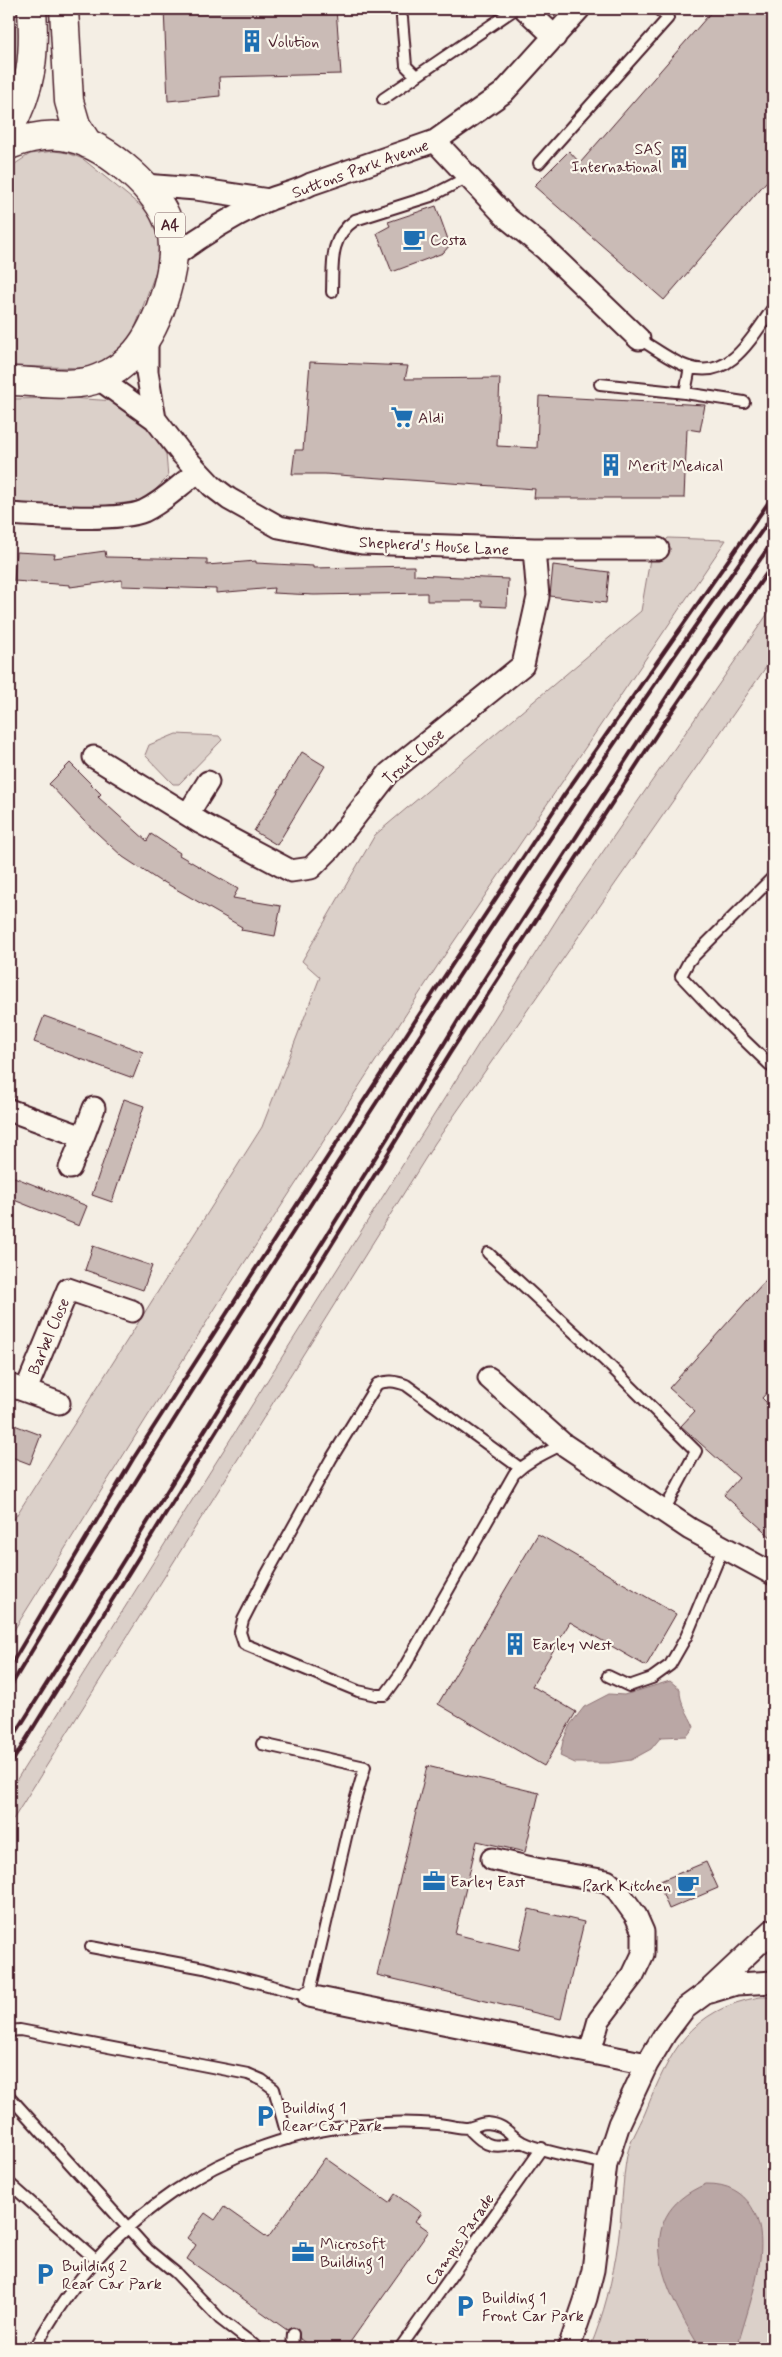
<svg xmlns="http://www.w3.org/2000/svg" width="782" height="2357" viewBox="0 0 782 2357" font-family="Mynerve,sans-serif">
<rect width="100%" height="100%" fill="#f4eee4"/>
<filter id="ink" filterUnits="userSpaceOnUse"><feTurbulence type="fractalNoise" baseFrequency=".02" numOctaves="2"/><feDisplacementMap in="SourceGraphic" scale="10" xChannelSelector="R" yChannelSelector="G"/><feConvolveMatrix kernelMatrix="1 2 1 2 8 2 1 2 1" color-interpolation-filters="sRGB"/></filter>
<g filter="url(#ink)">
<path fill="#dbd0c9" stroke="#92787a" d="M 9,9 L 19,9 L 22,55 L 9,103 Z
M 54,151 L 68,153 L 83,159 L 148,212 L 159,231 L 161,246 L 159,263 L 132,336 L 122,351 L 107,361 L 88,368 L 9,366 L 9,168 L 30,154 Z
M 70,398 L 115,401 L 140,416 L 166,454 L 168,477 L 145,500 L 90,508 L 9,505 L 9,399 Z
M 668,538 L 726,540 L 438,965 L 226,1291 L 9,1638 L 9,1527 L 262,1127 L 320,977 L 302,961 L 375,835 L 641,611 L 650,559 Z
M 773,606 L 773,657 L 435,1143 L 9,1826 L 9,1792 L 562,911 Z
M 176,734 L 219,736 L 222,740 L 179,784 L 173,784 L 145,755 L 149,745 Z
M 760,1997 L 773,1997 L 773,2348 L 590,2348 C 604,2314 613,2279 618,2242 C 622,2213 622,2184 627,2155 C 630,2141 639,2127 645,2113 C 669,2053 690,2009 760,1997 Z"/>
<path fill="#baa7a5" stroke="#8d7174" d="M 670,1681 L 680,1689 C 679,1703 689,1714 694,1727 L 687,1736 L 661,1737 L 651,1749 L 631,1760 L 609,1763 L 575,1763 L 560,1756 L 563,1741 L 570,1725 L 584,1707 L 609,1694 L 624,1695 Z
M 706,2184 C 750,2183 765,2220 760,2259 C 756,2289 745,2319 737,2348 L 700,2348 C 669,2296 624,2218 706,2184 Z"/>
<path fill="#cabbb6" stroke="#4a1f2b" d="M 164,9 L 336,9 L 341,74 L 219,77 L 220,96 L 168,101 Z
M 714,9 L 773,9 L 773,174 L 664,300 L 534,186 L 569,151 L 580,163 Z
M 436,206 L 450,245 L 443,253 L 392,272 L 377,233 L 390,226 L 388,222 Z
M 310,362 L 408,366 L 405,379 L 500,378 L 497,446 L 537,448 L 539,396 L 705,405 L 700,431 L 687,429 L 684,498 L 534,498 L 535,489 L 325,474 L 292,474 L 295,450 L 303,450 Z
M 105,551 L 106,557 L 207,559 L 207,565 L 256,561 L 256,563 L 313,566 L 313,568 L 414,566 L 414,575 L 508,579 L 507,607 L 482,606 L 482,601 L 427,601 L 427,593 L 314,595 L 273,593 L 274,588 L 216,593 L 216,589 L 122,586 L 122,580 L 70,587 L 70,585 L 14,581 L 16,552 L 55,554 L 54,558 Z
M 553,565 L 609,572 L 606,603 L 550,596 Z
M 302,752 L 325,766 L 277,845 L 254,831 Z
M 70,763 L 101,794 L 98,797 L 147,841 L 151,834 L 180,853 L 179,855 L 238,889 L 233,898 L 281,906 L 275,936 L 241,930 L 242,927 L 162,881 L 161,882 L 123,857 L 84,821 L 49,784 Z
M 44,1016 L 143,1052 L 133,1078 L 34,1042 Z
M 124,1099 L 144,1106 L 112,1202 L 92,1195 Z
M 9,1175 L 87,1206 L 79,1226 L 9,1198 Z
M 93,1246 L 152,1266 L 143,1290 L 85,1270 Z
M 773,1272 L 773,1386 L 762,1398 L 773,1409 L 773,1539 L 724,1495 L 739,1478 L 681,1426 L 695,1411 L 669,1388 Z
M 9,1423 L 41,1435 L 30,1464 L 9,1456 Z
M 538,1534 L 676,1614 L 646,1666 L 570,1622 L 532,1686 L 576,1712 L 544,1766 L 438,1704 Z
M 427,1766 L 539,1793 L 525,1852 L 477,1841 L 455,1934 L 519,1950 L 529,1909 L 584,1922 L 561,2019 L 377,1975 Z
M 706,1862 L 718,1888 L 669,1909 L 658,1882 Z
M 325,2158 L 389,2203 L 395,2194 L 421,2213 L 415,2221 L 429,2231 L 346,2348 L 313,2348 L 300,2339 L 297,2329 L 293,2327 L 287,2330 L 187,2259 L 196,2245 L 187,2238 L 205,2213 L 215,2220 L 224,2207 L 268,2238 Z"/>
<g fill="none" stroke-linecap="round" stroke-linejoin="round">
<defs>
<path id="service" d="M 402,18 L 406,66 L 416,76
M 383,99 L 515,9
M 539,163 L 668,18 L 658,9
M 332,292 C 333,263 329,238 355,220 L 431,196 L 468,177
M 639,339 C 655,348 672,362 689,367 C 731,381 753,335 773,308
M 690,367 L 685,393 L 744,402
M 600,384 L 685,393
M 773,877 L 689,961 L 681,976 L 713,1010 L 773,1068
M 488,1253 L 603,1359 L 696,1451 L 664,1511
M 520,1468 L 406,1385 C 395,1381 388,1380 377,1384 L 331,1459 L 264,1579 L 243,1620 L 240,1632 L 244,1644 L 358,1691 L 376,1695 L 385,1695 L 401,1673 L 514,1474 C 529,1460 545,1453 563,1444
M 608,1676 L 629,1686 L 652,1678 L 670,1665 L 686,1637 L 723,1548
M 91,1947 L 204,1968 L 309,1996 L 352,1811 L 365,1767 L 262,1744
M 9,2031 L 20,2030 L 248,2074 L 262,2080 L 274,2089 L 288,2139
M 9,2096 L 148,2250 L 176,2273 L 220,2319 L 254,2345
M 468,2128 C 488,2149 493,2148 522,2142
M 9,2183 L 95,2259
M 35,2348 C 105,2219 219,2138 367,2124 C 390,2122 415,2122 438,2124 C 448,2125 459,2128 468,2128 C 474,2127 480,2123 487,2123 C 505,2124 509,2135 522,2142 C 545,2153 581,2158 606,2164
M 292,2348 L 293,2334
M 400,2348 L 542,2148"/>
<path id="minor" d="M 525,9 L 555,37
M 435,141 L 507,218 L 544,248 L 639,339
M 144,185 L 196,189 L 269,200
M 173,257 C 202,235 234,215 268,200 C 283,194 296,192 311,184 L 435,141 L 503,93 L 579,9
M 147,337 L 147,372 L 155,419
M 99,379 L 155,419 L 181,453 L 212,486 L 229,499 L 279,527 L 362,543 L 534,549 L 658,549
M 9,514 C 39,516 119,522 144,511 C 165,501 179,485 198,472
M 94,757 L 201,823 L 291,871 L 311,868 L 330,849 L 389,773 L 523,665 L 538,597 L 534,549
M 188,814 L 208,782
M 9,1110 L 83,1137 L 70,1168
M 83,1137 L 94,1108
M 489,1378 L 563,1444 L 690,1529 L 773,1574
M 9,1385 L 59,1403
M 26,1390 L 68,1289 L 132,1311
M 492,1859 L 536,1869 L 607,1881 L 618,1891 L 636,1916 L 643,1932 L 643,1954 L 633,1975 L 599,2020 L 590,2052
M 710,1992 L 736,1984 L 773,1982
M 309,1996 L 647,2064
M 569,2348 L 586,2298 L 593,2270 L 606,2164 L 619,2124 L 647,2064 L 665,2034 L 684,2009 L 707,1992 L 773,1930"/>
<path id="primary" d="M 64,9 L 69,101 L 76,125 L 88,144
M 9,129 C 32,88 35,55 32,9
M 9,145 C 29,137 50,132 72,138 C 108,147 159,190 170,227 C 181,261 159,326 136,352 C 126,363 113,373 99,378 C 75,389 36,381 9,381"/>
</defs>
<use href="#service" stroke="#4a1f2b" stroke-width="14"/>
<use href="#minor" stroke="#4a1f2b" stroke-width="25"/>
<use href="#primary" stroke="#4a1f2b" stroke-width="31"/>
<use href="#service" stroke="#fbf7ec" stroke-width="10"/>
<use href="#minor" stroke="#fbf7ec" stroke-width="21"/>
<use href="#primary" stroke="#fbf7ec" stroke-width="28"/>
<path stroke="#4a1f2b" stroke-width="4" d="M 9,1668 L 133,1459 L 417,1018 L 562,798 L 773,496
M 9,1689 C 121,1501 238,1317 356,1134 C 491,925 629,718 773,515
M 9,1744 L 388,1137 L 468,1004 L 697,650 L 773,541
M 9,1767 L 450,1053 L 662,726 L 773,564"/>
</g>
</g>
<defs>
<symbol id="building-bare" viewBox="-9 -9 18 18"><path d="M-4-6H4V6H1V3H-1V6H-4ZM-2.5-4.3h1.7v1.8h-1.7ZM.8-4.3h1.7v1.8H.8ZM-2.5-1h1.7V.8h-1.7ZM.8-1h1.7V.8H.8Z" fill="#1f6fb2" stroke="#fbf7ec" stroke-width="2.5" paint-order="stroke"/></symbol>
<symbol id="cafe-bare" viewBox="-9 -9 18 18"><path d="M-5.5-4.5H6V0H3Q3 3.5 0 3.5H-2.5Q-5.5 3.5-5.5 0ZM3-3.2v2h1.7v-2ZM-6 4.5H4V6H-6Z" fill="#1f6fb2" stroke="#fbf7ec" stroke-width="2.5" paint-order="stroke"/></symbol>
<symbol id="supermarket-bare" viewBox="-9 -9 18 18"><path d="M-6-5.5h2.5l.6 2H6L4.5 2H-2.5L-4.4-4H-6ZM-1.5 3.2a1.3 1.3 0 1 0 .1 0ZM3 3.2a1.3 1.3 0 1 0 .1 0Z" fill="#1f6fb2" stroke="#fbf7ec" stroke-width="2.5" paint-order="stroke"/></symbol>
<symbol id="office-bare" viewBox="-9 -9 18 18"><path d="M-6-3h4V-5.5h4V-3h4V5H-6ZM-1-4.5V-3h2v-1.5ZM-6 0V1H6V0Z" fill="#1f6fb2" stroke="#fbf7ec" stroke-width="2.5" paint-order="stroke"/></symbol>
<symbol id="parking-bare" viewBox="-9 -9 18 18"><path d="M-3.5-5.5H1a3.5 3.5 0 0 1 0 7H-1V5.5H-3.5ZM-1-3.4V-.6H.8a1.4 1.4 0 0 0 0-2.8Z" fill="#1f6fb2" stroke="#fbf7ec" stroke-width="2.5" paint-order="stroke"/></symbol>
</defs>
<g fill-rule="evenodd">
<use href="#building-bare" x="236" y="25" width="32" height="32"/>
<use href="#building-bare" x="663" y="141" width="32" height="32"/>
<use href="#cafe-bare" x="398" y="223" width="32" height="32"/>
<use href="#supermarket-bare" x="386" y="401" width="32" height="32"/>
<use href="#building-bare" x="595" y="449" width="32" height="32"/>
<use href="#building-bare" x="499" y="1628" width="32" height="32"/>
<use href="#office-bare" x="418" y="1865" width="32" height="32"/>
<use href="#cafe-bare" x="672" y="1869" width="32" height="32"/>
<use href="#parking-bare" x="249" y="2100" width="32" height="32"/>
<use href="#office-bare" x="287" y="2236" width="32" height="32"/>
<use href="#parking-bare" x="29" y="2258" width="32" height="32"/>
<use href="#parking-bare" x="449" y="2290" width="32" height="32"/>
</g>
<g text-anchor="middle" stroke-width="4.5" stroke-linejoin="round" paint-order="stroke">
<rect fill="#fbf7ec" stroke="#7f6065" stroke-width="1" x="155" y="212.5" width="30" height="25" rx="4"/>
<g font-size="15" font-weight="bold" fill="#4a1f2b">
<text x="170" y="230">A4</text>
</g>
<g font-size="16" fill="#4a1f2b" stroke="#fbf7ec" text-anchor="start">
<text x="268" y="47">Volution</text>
<text x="662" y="154" text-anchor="end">SAS<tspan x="662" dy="18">International</tspan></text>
<text x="430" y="245">Costa</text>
<text x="418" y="423">Aldi</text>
<text x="628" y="471">Merit Medical</text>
<text x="532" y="1650">Earley West</text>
<text x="450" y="1887">Earley East</text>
<text x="671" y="1891" text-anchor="end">Park Kitchen</text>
<text x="282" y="2113">Building 1<tspan x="282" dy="18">Rear Car Park</tspan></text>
<text x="320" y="2249">Microsoft<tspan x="320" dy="18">Building 1</tspan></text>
<text x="62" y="2271">Building 2<tspan x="62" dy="18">Rear Car Park</tspan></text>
<text x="482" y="2303">Building 1<tspan x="482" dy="18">Front Car Park</tspan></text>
</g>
<g font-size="16" fill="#4a1f2b" stroke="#fbf7ec">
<text transform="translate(360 168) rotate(-20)" y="6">Suttons Park Avenue</text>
<text transform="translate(434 545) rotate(3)" y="6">Shepherd's House Lane</text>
<text transform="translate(413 756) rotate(-41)" y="6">Trout Close</text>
<text transform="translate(48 1336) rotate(-67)" y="6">Barbel Close</text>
<text transform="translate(459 2239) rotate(-55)" y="6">Campus Parade</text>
</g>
</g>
<rect width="782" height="2357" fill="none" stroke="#fbf7ec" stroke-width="30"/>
<rect x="15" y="15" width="752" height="2327" fill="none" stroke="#4a1f2b" stroke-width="2" filter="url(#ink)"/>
</svg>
